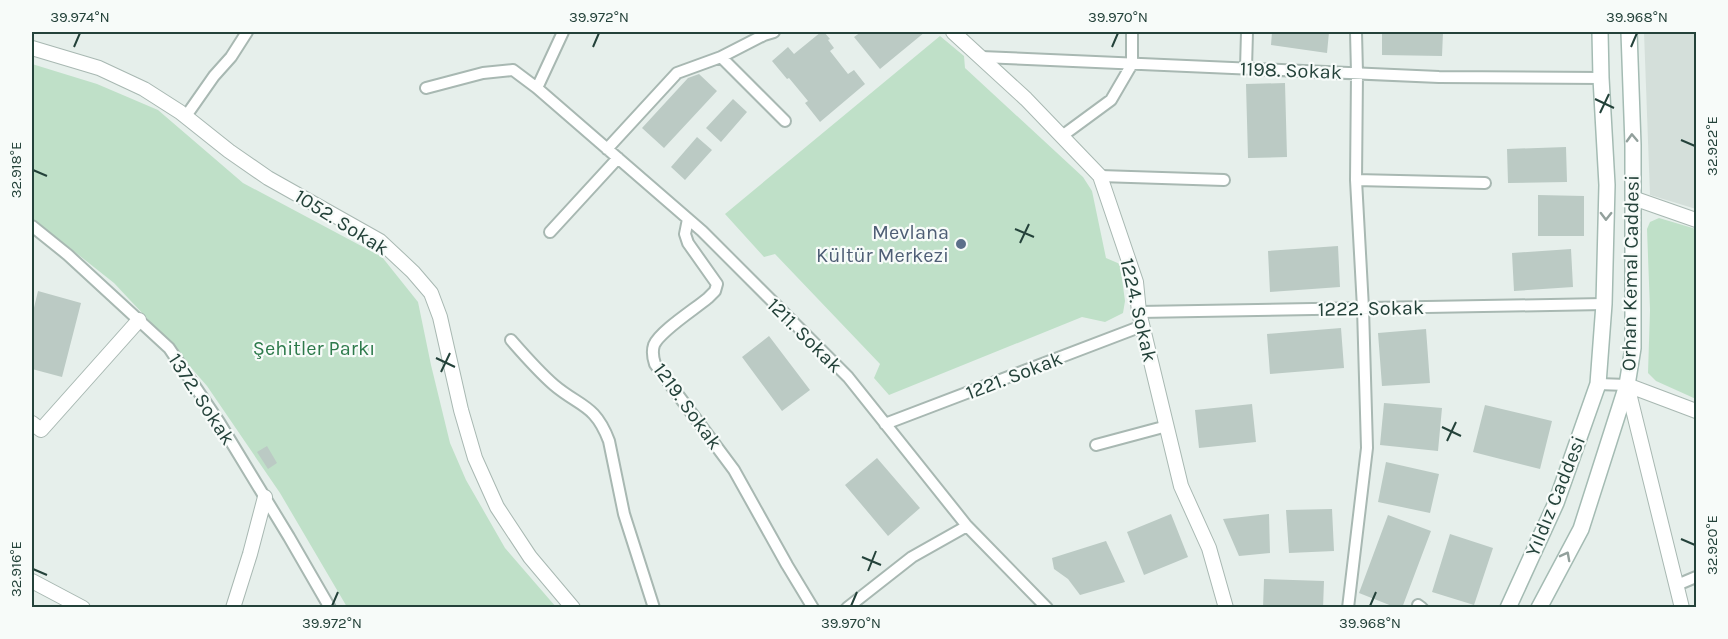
<svg xmlns="http://www.w3.org/2000/svg" width="1728" height="639" viewBox="0 0 1728 639" font-family="Karla,sans-serif">
<rect width="100%" height="100%" fill="#e6efeb"/>
<path fill="#d4dfda" d="M 1644,32 L 1696,32 L 1696,209 L 1650,195 Z"/>
<path fill="#bfe0c8" d="M 940,36 L 964,56 L 965,68 L 1083,177 L 1092,191 L 1106,258 L 1120,264 L 1125,301 L 1123,313 L 1105,322 L 1082,317 L 889,395 L 874,378 L 880,364 L 775,254 L 764,257 L 725,214 Z
M 32,64 L 97,84 L 158,110 L 243,183 L 382,257 L 418,302 L 431,365 L 450,443 L 466,480 L 505,548 L 556,607 L 347,607 L 280,493 L 207,386 L 159,331 L 114,283 L 32,218 Z
M 1659,218 L 1696,229 L 1696,399 L 1656,381 L 1648,373 L 1650,310 L 1647,229 L 1650,222 Z"/>
<path fill="#bbcac4" d="M 821,32 L 824,32 L 830,39 L 828,40 L 834,48 L 830,51 L 848,74 L 854,70 L 865,84 L 820,122 L 805,103 L 808,101 L 789,78 L 787,79 L 772,61 L 788,47 L 794,54 Z
M 861,32 L 925,32 L 880,69 L 854,37 Z
M 1272,32 L 1329,32 L 1327,53 L 1271,45 Z
M 1382,32 L 1443,32 L 1442,56 L 1382,55 Z
M 699,74 L 717,91 L 664,148 L 642,128 L 688,78 Z
M 1285,83 L 1287,157 L 1248,158 L 1246,84 Z
M 733,99 L 747,112 L 721,142 L 706,128 Z
M 697,137 L 712,150 L 685,180 L 671,167 Z
M 1566,147 L 1567,182 L 1508,183 L 1507,149 Z
M 1538,195 L 1584,196 L 1584,236 L 1538,236 Z
M 1338,246 L 1340,287 L 1270,292 L 1268,251 Z
M 1571,249 L 1573,287 L 1514,291 L 1512,253 Z
M 38,291 L 81,303 L 62,377 L 32,369 L 32,316 Z
M 1341,328 L 1344,368 L 1270,374 L 1267,334 Z
M 1426,329 L 1430,383 L 1382,386 L 1378,333 Z
M 769,336 L 810,390 L 782,411 L 742,357 Z
M 1384,403 L 1442,408 L 1438,451 L 1380,445 Z
M 1252,404 L 1256,442 L 1199,448 L 1195,410 Z
M 1485,405 L 1552,421 L 1540,469 L 1473,452 Z
M 267,446 L 277,463 L 268,469 L 257,452 Z
M 877,458 L 920,508 L 888,536 L 845,485 Z
M 1386,462 L 1439,474 L 1430,513 L 1378,502 Z
M 1332,509 L 1334,551 L 1289,553 L 1286,510 Z
M 1171,514 L 1188,557 L 1144,575 L 1127,532 Z
M 1269,514 L 1270,553 L 1239,556 L 1223,519 Z
M 1388,515 L 1431,531 L 1402,608 L 1397,608 L 1359,593 Z
M 1450,534 L 1493,548 L 1474,605 L 1432,592 Z
M 1106,541 L 1125,582 L 1080,595 L 1068,579 L 1054,569 L 1052,558 Z
M 1264,579 L 1324,581 L 1323,608 L 1263,608 Z"/>
<g fill="none" stroke-linecap="round" stroke-linejoin="round">
<defs>
<path id="minor" d="M 721,57 L 785,121
M 981,57 L 1439,77 L 1601,78
M 1246,68 L 1247,32
M 426,88 L 483,73 L 513,70 L 537,88 L 702,231 L 848,377 L 967,526 L 1047,608
M 537,88 L 563,32
M 186,116 L 214,76 L 231,57 L 247,32
M 1062,136 L 1111,100 L 1132,64 L 1132,32
M 607,149 L 677,73 L 721,57 L 764,35 L 774,32
M 1100,176 L 1224,180
M 1356,180 L 1485,183
M 688,219 L 685,234 L 688,243 L 717,284 L 715,291 L 708,298 C 695,309 660,331 654,345 C 652,351 653,358 655,364 L 734,470 L 787,565 L 813,608
M 32,226 L 68,255 L 169,348 L 219,422 L 289,537 L 330,608
M 550,232 L 618,158
M 1139,312 L 1604,304
M 511,340 C 525,356 538,371 554,385 C 580,407 595,404 609,441 L 624,514 L 654,608
M 1598,384 L 1627,385
M 885,424 L 1142,326
M 1096,445 L 1167,426
M 1677,585 L 1696,577
M 1418,605 L 1422,608
M 847,608 L 912,557 L 967,526
M 1348,608 L 1367,448 L 1363,308 L 1356,180 L 1357,73 L 1356,32"/>
<path id="tertiary" d="M 953,32 L 1026,99 L 1100,176 L 1136,282 L 1139,312 L 1181,486 L 1209,548 L 1226,608
M 32,48 L 99,68 L 144,89 L 180,112 L 229,151 L 268,178 L 380,241 L 413,272 L 431,293 L 440,317 L 461,410 L 475,458 L 497,507 L 530,557 L 573,608
M 1633,198 L 1696,220
M 1627,385 L 1682,608
M 1627,385 L 1696,411
M 32,423 L 41,430 L 139,320
M 32,581 L 83,608
M 233,608 L 250,554 L 265,497"/>
<path id="secondary" d="M 1508,608 L 1556,503 L 1598,384 L 1604,304 L 1607,185 L 1601,78 L 1600,32
M 1539,608 L 1581,529 L 1627,385 L 1633,348 L 1633,145 L 1629,32"/>
</defs>
<use href="#minor" stroke="#a8b8b2" stroke-width="14"/>
<use href="#tertiary" stroke="#a8b8b2" stroke-width="16"/>
<use href="#secondary" stroke="#a4bbb3" stroke-width="18"/>
<use href="#minor" stroke="#fff" stroke-width="10"/>
<use href="#tertiary" stroke="#fff" stroke-width="14"/>
<use href="#secondary" stroke="#fff" stroke-width="15"/>
</g>
<defs><path id="oneway-chevron" d="M-2-3.5L2.5 0L-2 3.5" fill="none" stroke-width="1.6" stroke-linecap="round" stroke-linejoin="round" transform="scale(1.5)"/></defs>
<g stroke="#92a09c">
<use href="#oneway-chevron" transform="translate(1632 138) rotate(-92)"/>
<use href="#oneway-chevron" transform="translate(1606 216) rotate(91)"/>
<use href="#oneway-chevron" transform="translate(1566 556) rotate(-62)"/>
</g>
<path fill="none" stroke="#24423a" stroke-width="2" d="M 74,47 L 80,33M 593,47 L 599,33M 1112,47 L 1118,33M 1631,47 L 1637,33M 1595,99 L 1614,108M 1600,113 L 1609,94M 1681,140 L 1695,146M 33,170 L 47,176M 1015,229 L 1034,237M 1020,243 L 1029,224M 436,358 L 455,367M 441,372 L 450,353M 1442,427 L 1461,436M 1447,441 L 1456,422M 1681,539 L 1695,545M 862,557 L 881,565M 33,569 L 47,575M 868,571 L 876,551M 332,606 L 338,592M 851,606 L 857,592M 1370,606 L 1376,592"/>
<circle fill="#5c6f8a" stroke="#f7fbf9" stroke-width="2" cx="961" cy="244" r="6"/>
<g text-anchor="middle" stroke-width="4.5" stroke-linejoin="round" paint-order="stroke">
<g font-size="20" fill="#24423a" stroke="#f7fbf9">
<text transform="translate(1291 70) rotate(2)" y="7">1198. Sokak</text>
<text transform="translate(342 222) rotate(32)" y="7">1052. Sokak</text>
<text transform="translate(1630 273) rotate(-89)" y="7">Orhan Kemal Caddesi</text>
<text transform="translate(1371 308) rotate(-1)" y="7">1222. Sokak</text>
<text transform="translate(1139 310) rotate(77)" y="7">1224. Sokak</text>
<text transform="translate(805 335) rotate(45)" y="7">1211. Sokak</text>
<text transform="translate(1014 375) rotate(-21)" y="7">1221. Sokak</text>
<text transform="translate(202 399) rotate(57)" y="7">1372. Sokak</text>
<text transform="translate(688 406) rotate(54)" y="7">1219. Sokak</text>
<text transform="translate(1555 496) rotate(-68)" y="7">Yıldız Caddesi</text>
</g>
<g font-size="20" fill="#4e5e75" stroke="#f7fbf9" text-anchor="end">
<text x="949" y="239">Mevlana<tspan x="949" dy="23">Kültür Merkezi</tspan></text>
</g>
<g font-size="20" fill="#2d7a4b" stroke="#f7fbf9">
<text x="314" y="355">Şehitler Parkı</text>
</g>
</g>
<rect width="1728" height="639" fill="none" stroke="#f7fbf9" stroke-width="66"/>
<rect x="33" y="33" width="1662" height="573" fill="none" stroke="#24423a" stroke-width="2"/>
<g font-size="15" text-anchor="middle" fill="#24423a">
<text x="80" y="22">39.974°N</text>
<text x="599" y="22">39.972°N</text>
<text x="1118" y="22">39.970°N</text>
<text x="1637" y="22">39.968°N</text>
<text transform="translate(1712 146) rotate(-90)" y="5">32.922°E</text>
<text transform="translate(16 170) rotate(-90)" y="5">32.918°E</text>
<text transform="translate(1712 545) rotate(-90)" y="5">32.920°E</text>
<text transform="translate(16 569) rotate(-90)" y="5">32.916°E</text>
<text x="332" y="628">39.972°N</text>
<text x="851" y="628">39.970°N</text>
<text x="1370" y="628">39.968°N</text>
</g>
</svg>
